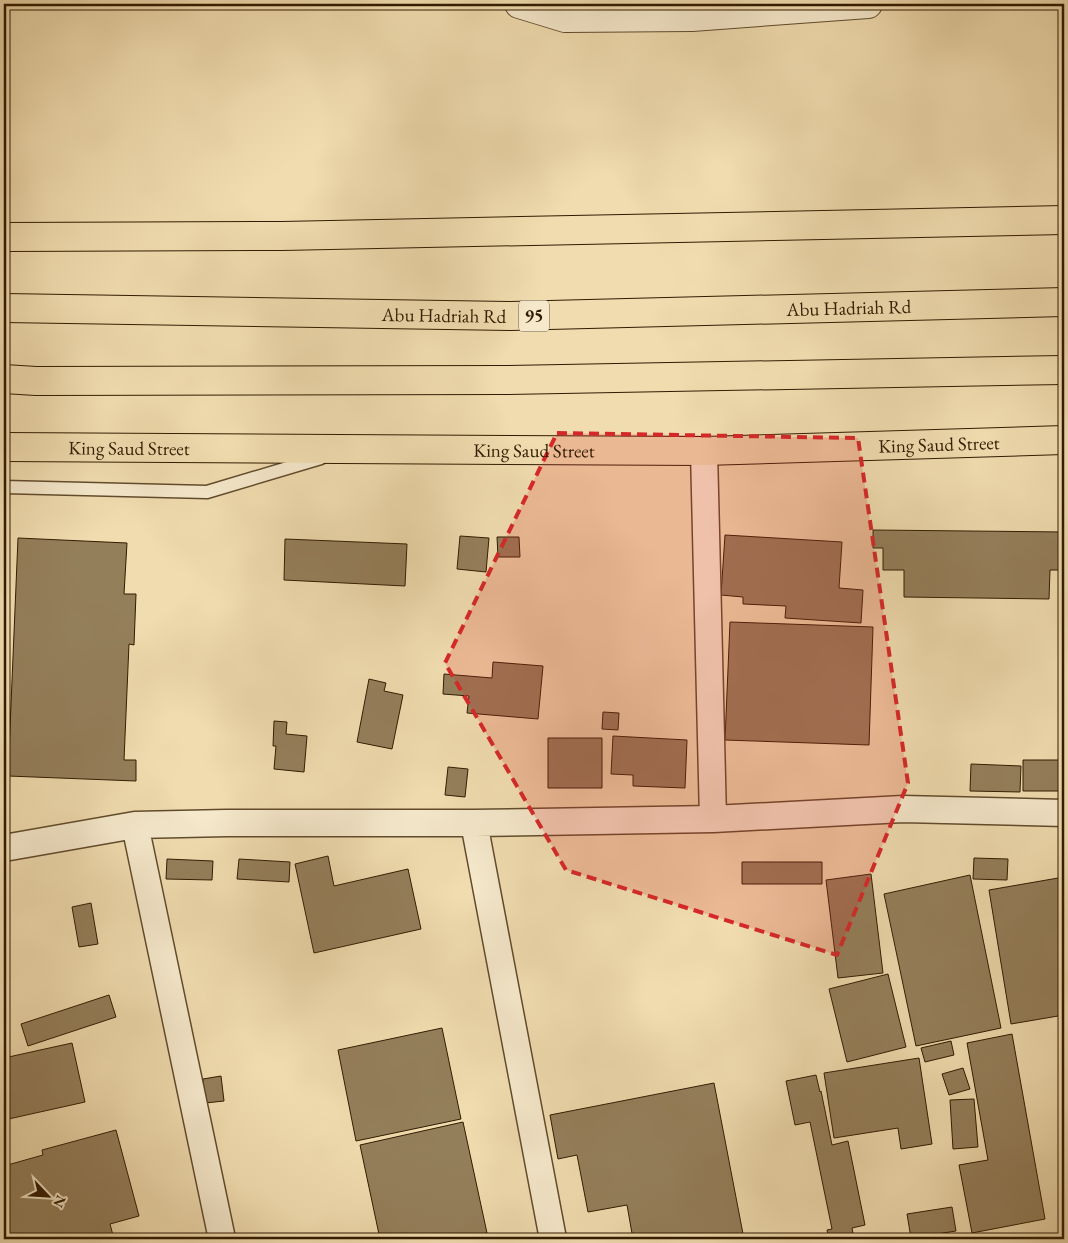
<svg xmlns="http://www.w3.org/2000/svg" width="1068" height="1243" viewBox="0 0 1068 1243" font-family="'EB Garamond',serif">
<rect width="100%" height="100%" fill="#f0dcaf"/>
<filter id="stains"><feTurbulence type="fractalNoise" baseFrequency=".004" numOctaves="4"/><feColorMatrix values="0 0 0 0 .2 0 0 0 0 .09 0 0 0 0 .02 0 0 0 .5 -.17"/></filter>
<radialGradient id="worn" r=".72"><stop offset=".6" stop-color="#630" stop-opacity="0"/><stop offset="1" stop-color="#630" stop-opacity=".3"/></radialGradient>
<path fill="#947f5b" stroke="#311b00" d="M 873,530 L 1064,532 L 1064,570 L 1050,570 L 1049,599 L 904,597 L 904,570 L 883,570 L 883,548 L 873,548 Z
M 725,535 L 842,542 L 839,588 L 863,590 L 861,623 L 785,618 L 786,606 L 743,604 L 743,597 L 721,595 Z
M 460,536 L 489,538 L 486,572 L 457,569 Z
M 497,537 L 519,537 L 520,557 L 498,557 Z
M 18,538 L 127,543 L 124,594 L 136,594 L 134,645 L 129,644 L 124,760 L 136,760 L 136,781 L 8,776 Z
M 285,539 L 407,544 L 405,586 L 284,580 Z
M 730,622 L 873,627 L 869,745 L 725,740 Z
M 493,662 L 543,666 L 538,719 L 467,713 L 469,696 L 443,694 L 444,674 L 492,678 Z
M 369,679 L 386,683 L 384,691 L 403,695 L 392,749 L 357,742 Z
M 603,712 L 619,713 L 618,730 L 602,729 Z
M 274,721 L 287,722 L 286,734 L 307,736 L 304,772 L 274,769 L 276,746 L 273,746 Z
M 613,736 L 687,740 L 685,788 L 633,786 L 633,775 L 611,774 Z
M 548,738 L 602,738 L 602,788 L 548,788 Z
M 1023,760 L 1064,760 L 1064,791 L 1023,791 Z
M 971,764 L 1021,766 L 1020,792 L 970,791 Z
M 448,767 L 468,769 L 465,797 L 445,795 Z
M 328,856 L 334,886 L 408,869 L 421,929 L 314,953 L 295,864 Z
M 974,858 L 1008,859 L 1007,880 L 973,879 Z
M 167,859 L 213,861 L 212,880 L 166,879 Z
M 239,859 L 290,862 L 289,882 L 237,879 Z
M 742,862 L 822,862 L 822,884 L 742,884 Z
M 871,874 L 883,973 L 838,978 L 826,880 Z
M 970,875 L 1001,1028 L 916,1046 L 884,894 Z
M 1064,877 L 1064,1015 L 1011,1024 L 989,890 Z
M 91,903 L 98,944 L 79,947 L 72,907 Z
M 888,974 L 906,1047 L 847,1062 L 829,989 Z
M 109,995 L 116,1017 L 28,1046 L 21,1024 Z
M 442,1028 L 461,1119 L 356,1141 L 338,1050 Z
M 1012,1034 L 1045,1219 L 972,1233 L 959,1165 L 988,1160 L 967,1043 Z
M 951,1041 L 954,1055 L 925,1062 L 921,1048 Z
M 72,1043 L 85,1102 L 4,1120 L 4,1058 Z
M 919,1058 L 932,1144 L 901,1149 L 898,1128 L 834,1138 L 824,1073 Z
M 963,1068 L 970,1089 L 949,1095 L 942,1074 Z
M 816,1075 L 820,1092 L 821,1091 L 832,1145 L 848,1141 L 865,1225 L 852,1228 L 854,1239 L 829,1239 L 827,1230 L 832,1229 L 810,1122 L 795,1125 L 786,1081 Z
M 221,1076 L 224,1101 L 205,1103 L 203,1079 Z
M 714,1083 L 744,1239 L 633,1239 L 627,1205 L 588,1212 L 577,1155 L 558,1159 L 550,1115 Z
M 974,1099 L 978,1147 L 953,1149 L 950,1100 Z
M 463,1122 L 487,1233 L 460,1239 L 380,1239 L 360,1145 Z
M 116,1130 L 139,1216 L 110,1224 L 114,1239 L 4,1239 L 4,1166 L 43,1155 L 42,1150 Z
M 952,1207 L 956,1231 L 911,1238 L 907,1214 Z"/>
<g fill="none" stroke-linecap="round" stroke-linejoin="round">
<defs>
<path id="service" d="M 4,487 L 207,492 L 321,458"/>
<path id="minor" d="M 704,451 L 713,819
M 474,823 L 553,1239
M 135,825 L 222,1239
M 4,848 L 135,825 L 227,823 L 474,823 L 713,819 L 903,809 L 1064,813"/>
<path id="tertiary" d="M 519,4 L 565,18 L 692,17 L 868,4"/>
<g id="primary">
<path d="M 4,237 L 282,236 L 1064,220"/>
<path id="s1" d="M 4,447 L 704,451 L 1064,440"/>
</g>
<g id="motorway">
<path id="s2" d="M 4,308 L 510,316 L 1064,302"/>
<path d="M 4,379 L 36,381 L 504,380 L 1064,370"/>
</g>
</defs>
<use href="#service" stroke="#614b2c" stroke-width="15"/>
<use href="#minor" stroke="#614b2c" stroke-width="29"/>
<use href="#tertiary" stroke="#614b2c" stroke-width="30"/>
<use href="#primary" stroke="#311b00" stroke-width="30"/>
<use href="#motorway" stroke="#311b00" stroke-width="30"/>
<use href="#service" stroke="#f5e8cb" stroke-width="12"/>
<use href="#minor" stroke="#f5e8cb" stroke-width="26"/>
<use href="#tertiary" stroke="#f5e8cb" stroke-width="28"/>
<use href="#primary" stroke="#f0dcaf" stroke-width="28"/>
<use href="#motorway" stroke="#f0dcaf" stroke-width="28"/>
</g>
<path fill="#d62828" fill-opacity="0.2" stroke="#d62828" stroke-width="4" stroke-dasharray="10 6" stroke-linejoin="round" d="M 557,433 L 858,438 L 908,783 L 837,955 L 566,870 L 445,663 Z"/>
<g text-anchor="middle" stroke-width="4" stroke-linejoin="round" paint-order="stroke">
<rect fill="#f5e8cb" stroke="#6c583d" stroke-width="1" x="519" y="300.5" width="30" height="31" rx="4"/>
<g font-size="18" font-weight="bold" fill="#311b00">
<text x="534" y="322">95</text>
</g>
<g font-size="19" fill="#311b00" stroke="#f5e8cb">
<text dy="7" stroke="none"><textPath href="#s2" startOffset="845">Abu Hadriah Rd</textPath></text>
<text dy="7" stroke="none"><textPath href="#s2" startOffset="440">Abu Hadriah Rd</textPath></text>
<text dy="7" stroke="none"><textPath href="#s1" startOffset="935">King Saud Street</textPath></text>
<text dy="7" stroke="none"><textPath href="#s1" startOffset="125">King Saud Street</textPath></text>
<text dy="7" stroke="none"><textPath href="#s1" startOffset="530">King Saud Street</textPath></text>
</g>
</g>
<rect width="1068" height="1243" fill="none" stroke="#f0dcaf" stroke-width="20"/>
<rect x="5" y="5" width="1058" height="1233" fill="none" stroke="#311b00" stroke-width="2.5"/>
<rect x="10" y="10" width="1048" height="1223" fill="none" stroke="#311b00"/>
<g transform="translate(48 1196) rotate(115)" stroke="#f5e8cb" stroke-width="4" paint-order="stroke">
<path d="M0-4L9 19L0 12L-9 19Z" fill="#311b00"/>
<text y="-8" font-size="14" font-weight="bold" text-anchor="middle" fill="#311b00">N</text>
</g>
<rect width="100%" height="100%" filter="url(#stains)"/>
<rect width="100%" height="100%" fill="url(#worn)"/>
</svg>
